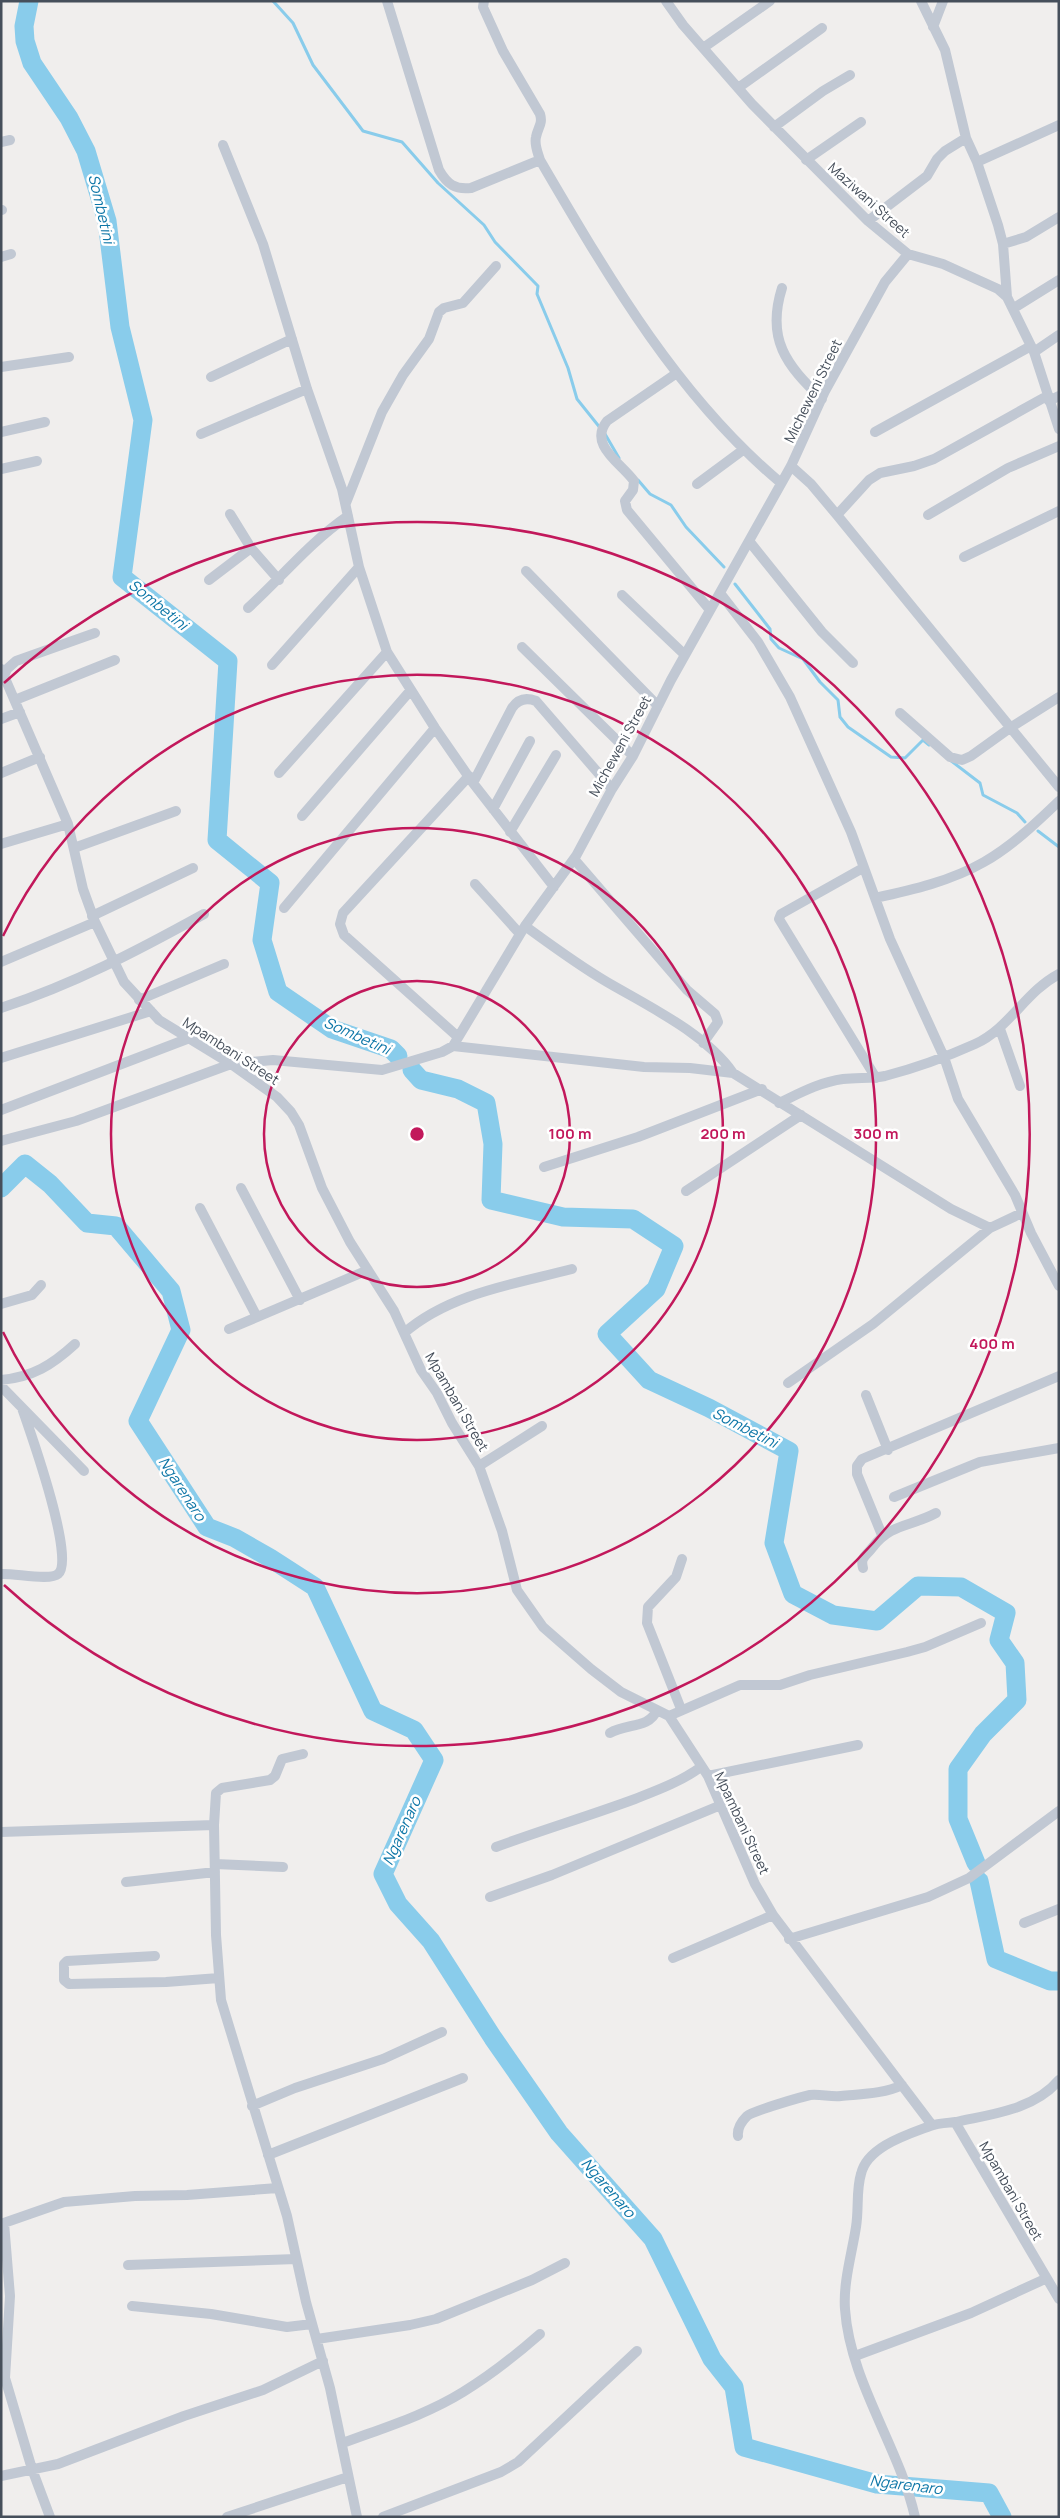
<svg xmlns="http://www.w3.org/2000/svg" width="1060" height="2518" viewBox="0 0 1060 2518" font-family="Manrope,sans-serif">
<rect width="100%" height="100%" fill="#f0eeed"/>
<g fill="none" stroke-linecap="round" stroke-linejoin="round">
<path stroke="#89cceb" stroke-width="3" d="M 273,1 L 293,23 L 313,65 L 363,131 L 402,142 L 438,183 L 484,225 L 495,242 L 538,286 L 537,294 L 568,368 L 577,399 L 601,429
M 605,434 L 619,458
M 638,480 L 650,494 L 671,505 L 686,527 L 724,567
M 735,584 L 770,629 L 771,639 L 779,648 L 803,659 L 820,682 L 838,700 L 840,717 L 848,727 L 891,757 L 905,758 L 923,740 L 929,745
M 950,760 L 980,783 L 983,795 L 1017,813 L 1025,822
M 1038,831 L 1059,847"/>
<path stroke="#89cceb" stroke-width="19" d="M 29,1 L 24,26 L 25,41 L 32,63 L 69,118 L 86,151 L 107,221 L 120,327 L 143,420 L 122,577 L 228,661 L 217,840 L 270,883 L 262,940 L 278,992 L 332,1029 L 391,1049 L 398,1056
M 412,1070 L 421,1080 L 458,1089 L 486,1103 L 493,1144 L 491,1200 L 563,1217 L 633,1219 L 674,1246 L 656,1289 L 607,1334 L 649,1380 L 709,1408 L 789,1451 L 774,1543 L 793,1594 L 833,1615 L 877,1621 L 918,1586 L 961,1587 L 1006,1613 L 999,1640 L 1015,1663 L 1017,1700 L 983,1734 L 958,1769 L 958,1819 L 976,1863
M 1,1188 L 25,1164 L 50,1184 L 87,1223 L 116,1226 L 171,1291 L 181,1330 L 138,1421 L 207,1527 L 235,1538 L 270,1558 L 315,1587 L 373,1711 L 414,1730 L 434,1760 L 383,1874 L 398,1904 L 431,1941 L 493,2038 L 559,2133 L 653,2239 L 712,2359 L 734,2387 L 744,2447 L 877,2484 L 989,2493 L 1002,2517
M 979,1881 L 996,1959 L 1050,1981 L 1059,1981"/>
<path stroke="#c1c8d3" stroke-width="10" d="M 387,1 L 439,170 C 447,184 455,190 471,188 L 540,160 C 608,276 677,396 781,483
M 484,1 L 483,7 L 503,51 L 540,114 C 543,124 538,127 536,137 C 534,145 538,153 540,160
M 666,1 L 683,25 L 752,104 L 868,221 L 908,254 L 943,264 L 998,289 L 1007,297 L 1034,352 L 1059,429
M 921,1 L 945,50 L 966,138 L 977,162 L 998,225 L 1003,244 L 1007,297
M 933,27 L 943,1
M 703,48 L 770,1
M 738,88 L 822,28
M 774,127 L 823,91 L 850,75
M 1,142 L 10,140
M 223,145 L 263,244 L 307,389 L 342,489 L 359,567 L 387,652 L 435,728 L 473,783 L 554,887
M 806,160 L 861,122
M 977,162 L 1059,125
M 1,210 L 2,210
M 868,221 L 927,176 L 937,159 L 945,151 L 966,138
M 1003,244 L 1026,237 L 1059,217
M 1,257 L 11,254
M 782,288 C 766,339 786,365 822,399
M 1014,308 L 1059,280
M 1034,352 L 1059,335
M 1,367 L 69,357
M 677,373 L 607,421 C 588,445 621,463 634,481 L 633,490 L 625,501 L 627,510 L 710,610
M 211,377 L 292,339
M 1049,401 L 1059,396
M 1,432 L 45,422
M 875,432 L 1031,346
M 201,434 L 307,389
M 791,466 L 811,484 L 837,515 L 1059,787
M 1,469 L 37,461
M 697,484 L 743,450
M 346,503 L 382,412 L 403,375 L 429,339 L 439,312 L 444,308 L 463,303 L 496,266
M 230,514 L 251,548 L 279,580
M 837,515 L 869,480 L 880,473 L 914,466 L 934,459 L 1047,396
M 928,515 L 1008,468 L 1059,446
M 749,541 L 822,632 L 853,663
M 964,557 L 1059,511
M 526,571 L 658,706
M 209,580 L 251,548
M 720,593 L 758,642 L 790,697 L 851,832 L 890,939 L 944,1057 L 958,1099 L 1015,1195 L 1031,1233 L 1059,1286
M 622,595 L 685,655
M 248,608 C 282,577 310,542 348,516
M 522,647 L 633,756
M 272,665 L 359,567
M 1,669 L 68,824 L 83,889 L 95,922 L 124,982 L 159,1020 L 231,1064 L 277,1097 L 291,1112 L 299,1125 L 322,1188 L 350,1242 L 394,1311 L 421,1370 L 437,1393 L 452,1423 L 479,1466 L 502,1531 L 517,1590 L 543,1627 L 591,1669 L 621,1692 L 669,1716 L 708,1776 L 755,1884 L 773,1915 L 932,2125
M 4,676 L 7,669 L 16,661 L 95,633
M 15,700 L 115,660
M 900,713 L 950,757 L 962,760 L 971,756 L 1010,728 L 1059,697
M 1,719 L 20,712
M 1,773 L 40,757
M 279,773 L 387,652
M 473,783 L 512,708 C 518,699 526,697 536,701 L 612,789
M 493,809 L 530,741
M 302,816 L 410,691
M 510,832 L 556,755
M 1,844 L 68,824
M 74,848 L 176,811
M 574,859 L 687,990 L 715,1014 L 718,1022 L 703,1043
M 863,868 L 781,914 L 779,919 L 876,1078
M 475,884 L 520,934
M 875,898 C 912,890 951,881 984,862 C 1012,846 1036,823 1059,801
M 284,908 L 435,728
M 92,916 L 193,868
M 525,926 C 551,945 578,965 607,982 C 648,1006 705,1033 733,1073
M 1,962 L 95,922
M 139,1000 L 224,964
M 1,1008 C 74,984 137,951 204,914
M 1000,1029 L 1020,1086
M 458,1037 L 344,935 L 340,924 L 343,913 L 469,776
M 453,1046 L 644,1067 L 690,1068 L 733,1073 L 951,1209 L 990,1228
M 1,1058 L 151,1011
M 779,1103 C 800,1093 820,1082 843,1079 C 857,1077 871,1079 885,1076 C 916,1068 946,1057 975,1044 C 1010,1028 1025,992 1059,974
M 1,1110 L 187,1039
M 1,1141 L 76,1121 L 231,1064 L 273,1060 L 382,1070 L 442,1052 L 453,1046 L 525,926 L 576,856 L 612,789 L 633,756 L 671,680 L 791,466 L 825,391 L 885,282 L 908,254
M 544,1167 L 638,1137 L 762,1089
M 241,1188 L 300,1300
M 686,1191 L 801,1115
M 200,1208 L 257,1317
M 1,1304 L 32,1295 L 41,1285
M 229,1329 L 368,1270
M 404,1333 C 450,1293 515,1284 572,1269
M 1,1380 C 33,1377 52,1365 75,1344
M 788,1383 L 873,1324 L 990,1228 L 1022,1213
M 1,1386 L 84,1471
M 866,1395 L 888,1450
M 479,1466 L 542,1426
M 894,1497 L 980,1462 L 1059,1448
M 882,1535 L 857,1474 L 857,1466 L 862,1459 L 1059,1376
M 863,1568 C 860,1557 866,1556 872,1548 C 891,1523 910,1527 936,1513
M 1,1574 C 14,1573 50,1581 58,1574 C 76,1560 30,1431 22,1408
M 681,1709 L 647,1623 L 648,1607 L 676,1577 L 682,1559
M 669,1716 L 740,1685 L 780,1685 L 810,1675 L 907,1652 L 925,1647 L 981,1623
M 610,1733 C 626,1723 649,1729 657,1710
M 303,1754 L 282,1759 L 275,1776 L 270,1780 L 222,1788 L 216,1793 L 214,1825 L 216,1935 L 221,2000 L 287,2216 L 306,2302 L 330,2388 L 357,2517
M 708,1776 L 858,1745
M 1,1832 L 214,1825
M 496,1847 C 542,1830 589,1816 635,1799 C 658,1790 680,1782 701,1767
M 215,1864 L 283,1867
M 126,1882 L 215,1872
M 490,1897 L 552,1875 L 721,1805
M 1024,1923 L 1059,1909
M 789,1939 L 928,1897 L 969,1878 L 1059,1811
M 155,1956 L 67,1961 L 64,1964 L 64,1980 L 69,1984 L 166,1982 L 219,1978
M 673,1958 L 773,1915
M 252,2106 L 295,2088 L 383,2059 L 442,2032
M 955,2122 L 1059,2299
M 738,2136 C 737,2128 741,2122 747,2116 C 753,2111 801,2097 810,2095 C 821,2094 830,2097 841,2096 C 860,2094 884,2094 902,2085
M 268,2155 L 463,2078
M 4,2223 L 10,2296 L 5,2378 L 32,2469 L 50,2517
M 1,2224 L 64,2202 L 135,2196 L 187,2195 L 278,2188
M 128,2265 L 296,2259
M 132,2306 L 211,2314 L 287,2327 L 312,2324
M 317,2339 L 410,2325 L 436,2319 L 532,2280 L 565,2263
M 855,2356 L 971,2313 L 1045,2279
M 343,2443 C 383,2428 426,2415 463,2392 C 491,2375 516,2355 540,2334
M 1,2476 L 58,2464 L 184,2416 L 263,2390 L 323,2361
M 227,2517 L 348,2477
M 383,2517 L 501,2472 L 518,2462 L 637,2351
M 915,2517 C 899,2446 850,2382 845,2309 C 843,2283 852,2253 856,2227 C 859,2209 856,2190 861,2174 C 867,2147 906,2135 930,2126 C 938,2123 947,2123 956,2122 C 991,2114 1034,2110 1059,2080"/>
</g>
<g fill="none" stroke="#c2185b" stroke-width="2.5">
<circle cx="417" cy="1134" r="153"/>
<circle cx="417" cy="1134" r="306"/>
<path d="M3 936A459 459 0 1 1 3 1332"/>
<path d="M4 683A612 612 0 1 1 4 1585"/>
</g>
<g text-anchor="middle" stroke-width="5" stroke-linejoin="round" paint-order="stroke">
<g font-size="14" fill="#464f5b" stroke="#fff">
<text transform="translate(869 200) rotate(42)" y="5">Maziwani Street</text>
<text transform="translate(813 391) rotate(-64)" y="5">Micheweni Street</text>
<text transform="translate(620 746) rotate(-61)" y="5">Micheweni Street</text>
<text transform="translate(231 1051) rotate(33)" y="5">Mpambani Street</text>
<text transform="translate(457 1402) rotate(60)" y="5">Mpambani Street</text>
<text transform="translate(742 1823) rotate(65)" y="5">Mpambani Street</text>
<text transform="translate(1011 2191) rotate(60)" y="5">Mpambani Street</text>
</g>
<g font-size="15" font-style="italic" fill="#0d76a7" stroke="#fff">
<text transform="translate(101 209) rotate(77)" y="5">Sombetini</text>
<text transform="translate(158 605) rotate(39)" y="5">Sombetini</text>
<text transform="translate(357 1036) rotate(24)" y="5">Sombetini</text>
<text transform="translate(745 1428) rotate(27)" y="5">Sombetini</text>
<text transform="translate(182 1489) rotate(57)" y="5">Ngarenaro</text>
<text transform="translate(402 1831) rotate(-66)" y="5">Ngarenaro</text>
<text transform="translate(608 2188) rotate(49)" y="5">Ngarenaro</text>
<text transform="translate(906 2485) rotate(7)" y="5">Ngarenaro</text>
</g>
</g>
<circle cx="417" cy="1134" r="8" fill="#c2185b" stroke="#fff" stroke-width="2.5"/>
<g font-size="15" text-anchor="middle" font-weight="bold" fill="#c2185b" stroke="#fff" stroke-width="5" stroke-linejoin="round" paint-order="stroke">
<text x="570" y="1139">100 m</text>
<text x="723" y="1139">200 m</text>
<text x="876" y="1139">300 m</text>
<text x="992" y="1349">400 m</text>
</g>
<rect width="1060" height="2518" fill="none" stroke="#464f5b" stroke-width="5"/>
</svg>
